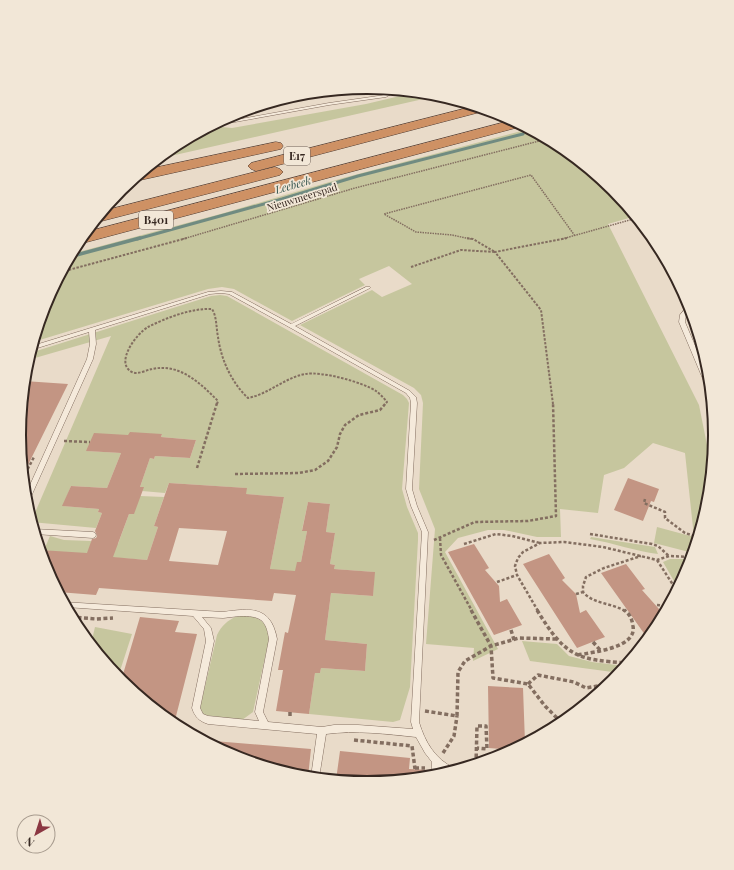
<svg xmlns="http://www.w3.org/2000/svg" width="734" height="870" viewBox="0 0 734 870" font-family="'Playfair Display',serif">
<rect width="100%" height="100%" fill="#e9dbc9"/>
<path fill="#c6c69e" d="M 417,92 L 441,95 L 166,157 L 166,152 L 174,146 L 211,126 L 232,128 L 366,104 Z
M 529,129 L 561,146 L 613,189 L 636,216 L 608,224 L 699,405 L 712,470 L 708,503 L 693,553 L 654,543 L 657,527 L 694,537 L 685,453 L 653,443 L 624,468 L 604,475 L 598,513 L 560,509 L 561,537 L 537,537 L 504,530 L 488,530 L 458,538 L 445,552 L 498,649 L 473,661 L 474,648 L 426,644 L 435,529 L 419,489 L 423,403 L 421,395 L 414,388 L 300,325 L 372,290 L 382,297 L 412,284 L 389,266 L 359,279 L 365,285 L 292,321 L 234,289 L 222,287 L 208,289 L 33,342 L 46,302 L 71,254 L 224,213 L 343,178 Z
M 220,295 L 227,296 L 403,395 L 407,399 L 409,403 L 402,489 L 407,507 L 418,533 L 418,540 L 410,687 L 400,720 L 393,722 L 309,714 L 315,673 L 320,673 L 321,668 L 365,671 L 367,644 L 325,640 L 331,593 L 373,596 L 374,572 L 334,569 L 335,565 L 330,564 L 335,533 L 326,532 L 330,504 L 308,502 L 302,530 L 307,531 L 301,562 L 293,583 L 270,569 L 284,497 L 246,494 L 246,488 L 169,483 L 165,493 L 142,491 L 143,487 L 140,487 L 150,458 L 154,459 L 155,456 L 190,458 L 196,440 L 161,437 L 162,434 L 128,435 L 87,451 L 121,453 L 107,488 L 71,486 L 63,506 L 99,509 L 98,512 L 102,513 L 96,528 L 31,522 L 111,336 L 28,360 L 30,353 L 211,296 Z
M 140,496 L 164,497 L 154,526 L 158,527 L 147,560 L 77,555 L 44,550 L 50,536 L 64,540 L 91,541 L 91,543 L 118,544 L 129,514 Z
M 591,537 L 655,547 L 658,554 C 635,551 613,543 590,539 Z
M 670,559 L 687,559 L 688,568 L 678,588 L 663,562 Z
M 237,616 C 255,615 268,619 269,639 L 253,712 L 242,720 L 204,715 L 200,708 L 217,635 C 222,625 227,621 237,616 Z
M 95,627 L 132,634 L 118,677 L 91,644 Z
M 522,641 L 557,644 L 569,656 L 592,662 L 625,666 L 620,673 L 530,661 Z"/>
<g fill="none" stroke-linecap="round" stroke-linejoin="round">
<path stroke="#708b81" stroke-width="2" d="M 415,97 L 430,93"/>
<path stroke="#708b81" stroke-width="3" d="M 137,239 L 282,199 L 358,176 L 523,134"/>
<path stroke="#708b81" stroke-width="3.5" d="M 69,257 L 140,238"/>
</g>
<path fill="#c39583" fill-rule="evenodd" d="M 24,381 L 68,384 L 23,475 L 19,435 Z
M 130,432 L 162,434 L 161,437 L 196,440 L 190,458 L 155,456 L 154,459 L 150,458 L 140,487 L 144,487 L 134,514 L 129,514 L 113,557 L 147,560 L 158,527 L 154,526 L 169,483 L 247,488 L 246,494 L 284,497 L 270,569 L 295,571 L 297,562 L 301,562 L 307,531 L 302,531 L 308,502 L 330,504 L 326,532 L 335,533 L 330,564 L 335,565 L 334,569 L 375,572 L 373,596 L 331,593 L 325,640 L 367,644 L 365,671 L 321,668 L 320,673 L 315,673 L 309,714 L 276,711 L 283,670 L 278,670 L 285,632 L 288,633 L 296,595 L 274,593 L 272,601 L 99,588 L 96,595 L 58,592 L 45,568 L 40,550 L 87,553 L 92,539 L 96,538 L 97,536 L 95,531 L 102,513 L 98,512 L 99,509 L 62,506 L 71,486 L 107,488 L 121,453 L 86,451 L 94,433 L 128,435 ZM 179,528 L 227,531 L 218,565 L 169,561 Z
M 628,478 L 659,489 L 654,502 L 651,501 L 643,521 L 614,510 Z
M 474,544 L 489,568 L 485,570 L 499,586 L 500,602 L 507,599 L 522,625 L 494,635 L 448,552 Z
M 549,554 L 565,578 L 562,580 L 576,594 L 580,613 L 586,610 L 605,637 L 577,648 L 523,564 Z
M 626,564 L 645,589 L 642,590 L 659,609 L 659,616 L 661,619 L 648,639 L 601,573 Z
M 140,617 L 179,621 L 175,632 L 197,634 L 174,724 L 121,681 Z
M 488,686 L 523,688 L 525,743 L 513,750 L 489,748 Z
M 202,740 L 311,749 L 308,777 L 299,776 L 234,756 Z
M 340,751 L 410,758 L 409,769 L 430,770 L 430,777 L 367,783 L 336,780 Z"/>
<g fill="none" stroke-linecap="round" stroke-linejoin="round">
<defs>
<path id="lane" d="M 389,89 L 393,90 L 393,93 L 386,97 L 329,105 L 235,122 L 218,122 L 222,120 L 235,120 L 329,103 L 385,95 L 389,93 Z
M 366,287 L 370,287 L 370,288 L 295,326 L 410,391 L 416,397 L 417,403 L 412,489 L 417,506 L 428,532 L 419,722 C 425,742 435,759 454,768 L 455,770 L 446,773 L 440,769 L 439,775 L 435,776 L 431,776 L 432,762 L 425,753 L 416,737 C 386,734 356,730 326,734 L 319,778 L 311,777 L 317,734 L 208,724 C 199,721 195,717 192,708 L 206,641 L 204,629 L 193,616 L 66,607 L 63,602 L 223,612 C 251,608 271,606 277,639 L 263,712 L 268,722 L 322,727 L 334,725 L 358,725 L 413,729 L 411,722 L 422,532 L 411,506 L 406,489 L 411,403 L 410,398 L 406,393 L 289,327 L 229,294 L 221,293 L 210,294 L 95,330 L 96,344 L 93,359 L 29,501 L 28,503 L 26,503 L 25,496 L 87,359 L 90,344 L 89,332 L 31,350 L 32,346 L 208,292 L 221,291 L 232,292 L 291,324 ZM 240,616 C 260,616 266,619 269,639 L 255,712 L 259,721 L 208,716 L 203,714 L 200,708 L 214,641 L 211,628 L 202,617 L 223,618 Z
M 688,305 L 689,305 L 691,309 L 686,315 L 685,322 L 710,381 L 711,393 L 708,391 L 679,322 L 680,315 Z
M 33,529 L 93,532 L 95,533 L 96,535 L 95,537 L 93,538 L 35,534 Z"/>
<path id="highway" d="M 475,106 L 488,110 L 256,171 L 251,169 L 248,166 L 251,163 Z
M 513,120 L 523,126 L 87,242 L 77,242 L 86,232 Z
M 276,142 L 281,143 L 283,146 L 281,149 L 136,181 L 132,180 L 144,170 Z
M 275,167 L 280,169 L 283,172 L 280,175 L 98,222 L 95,221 L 103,211 Z"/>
</defs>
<use href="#lane" stroke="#836e60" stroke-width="1"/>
<use href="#highway" stroke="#523d33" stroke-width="1"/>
<path stroke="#836e60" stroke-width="1.5" stroke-dasharray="1.5 1" stroke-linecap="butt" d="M 183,239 L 355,188 L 547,139
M 471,239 L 452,235 L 416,232 L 384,214 L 531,175 L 575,236
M 562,239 L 637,218"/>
<path stroke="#836e60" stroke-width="2" stroke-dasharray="2.5 1.5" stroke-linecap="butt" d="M 411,267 L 461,250 L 495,252 L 473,239 L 466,238
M 61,272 L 187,238
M 217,404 L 218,401 C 200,383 180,363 152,369 C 146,370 138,375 132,372 C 114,363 137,333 148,327 C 166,318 191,308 212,309 C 217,317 216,327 218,337 C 221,359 231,382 248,398 C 269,394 284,378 305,374 C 322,371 362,382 376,391 C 380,394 384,398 387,402 L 385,404
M 553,404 L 541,310 L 495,252 L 567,238"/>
<path stroke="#836e60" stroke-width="2.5" stroke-dasharray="3 2" stroke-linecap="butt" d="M 64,441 L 90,442
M 197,468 L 217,403
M 235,474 L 299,473 L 315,470 L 328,461 L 337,447 L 340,434 L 345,425 L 359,415 L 380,410 L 386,403
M 23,478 L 34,457
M 645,499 L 644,503 L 665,512 L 665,518 L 685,533 L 698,537
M 590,534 L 652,544 L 658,546 L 669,556
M 440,538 L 441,555 L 472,611
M 434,540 L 475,522 L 528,521 L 556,516 L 553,403
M 464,544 L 496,534 L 512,536 L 540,543
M 657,560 L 677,591
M 497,582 L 517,575
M 576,594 L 583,592
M 657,605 L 668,606
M 538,611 L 517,575 L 515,566 L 518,558 L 523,552 L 540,543 L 564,542 L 603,547 L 657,560 L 669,556 L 692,557
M 625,611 C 612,603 593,604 583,592 L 583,586 L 586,577 L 604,568 L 641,556"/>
<path stroke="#836e60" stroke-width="3.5" stroke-dasharray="4 2.5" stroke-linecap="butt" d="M 471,610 L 491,646 L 493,678 L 528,684 L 545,706 L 562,723
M 537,610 C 565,656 576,660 628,663
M 71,617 L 96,619 L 113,618
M 511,630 L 514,640
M 593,642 L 600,650
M 578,655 C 593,652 637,648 633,626 C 632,619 630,614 624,610
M 528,684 L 538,675 L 574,682 L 586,688 L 609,684
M 425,711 L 457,716 L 458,672 L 465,661 L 491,646 L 519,638 L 557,639
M 290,712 L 290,718
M 354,740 L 412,746 L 415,769
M 443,753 L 454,736 L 457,716
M 476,764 L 477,726 L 486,726 L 487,749 L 477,748
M 415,768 L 425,768"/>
<use href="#lane" fill="#f5eadb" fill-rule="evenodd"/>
<use href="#highway" fill="#ce9164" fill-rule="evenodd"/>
</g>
<g text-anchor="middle" stroke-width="3.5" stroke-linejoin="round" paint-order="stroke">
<g font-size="10" fill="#362821" stroke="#f2e7d7">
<text transform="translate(302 197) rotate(-17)" y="4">Nieuwmeerspad</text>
</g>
<g fill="#f2e7d7" stroke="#6e6158" stroke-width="1">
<rect x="284" y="147" width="26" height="18" rx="3"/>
<rect x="139" y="211" width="34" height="18" rx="3"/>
</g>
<g font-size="11" font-weight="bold" fill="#362821">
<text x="297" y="160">E17</text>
<text x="156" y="224">B401</text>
</g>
<g font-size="11" font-style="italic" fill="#32534d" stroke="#f2e7d7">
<text transform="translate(293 185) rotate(-16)" y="4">Leebeek</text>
</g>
</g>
<path d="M0 0H734V870H0ZM26 435a341 341 0 1 1 682 0a341 341 0 1 1-682 0Z" fill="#f2e7d7" fill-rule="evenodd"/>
<path fill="none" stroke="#362821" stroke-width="2" d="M26 435a341 341 0 1 1 682 0a341 341 0 1 1-682 0Z"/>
<g transform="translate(36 834) rotate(219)"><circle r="19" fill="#f2e7d7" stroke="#a79b8e"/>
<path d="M0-3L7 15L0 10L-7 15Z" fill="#8b3742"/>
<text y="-6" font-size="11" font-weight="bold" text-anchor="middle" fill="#362821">N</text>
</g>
</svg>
